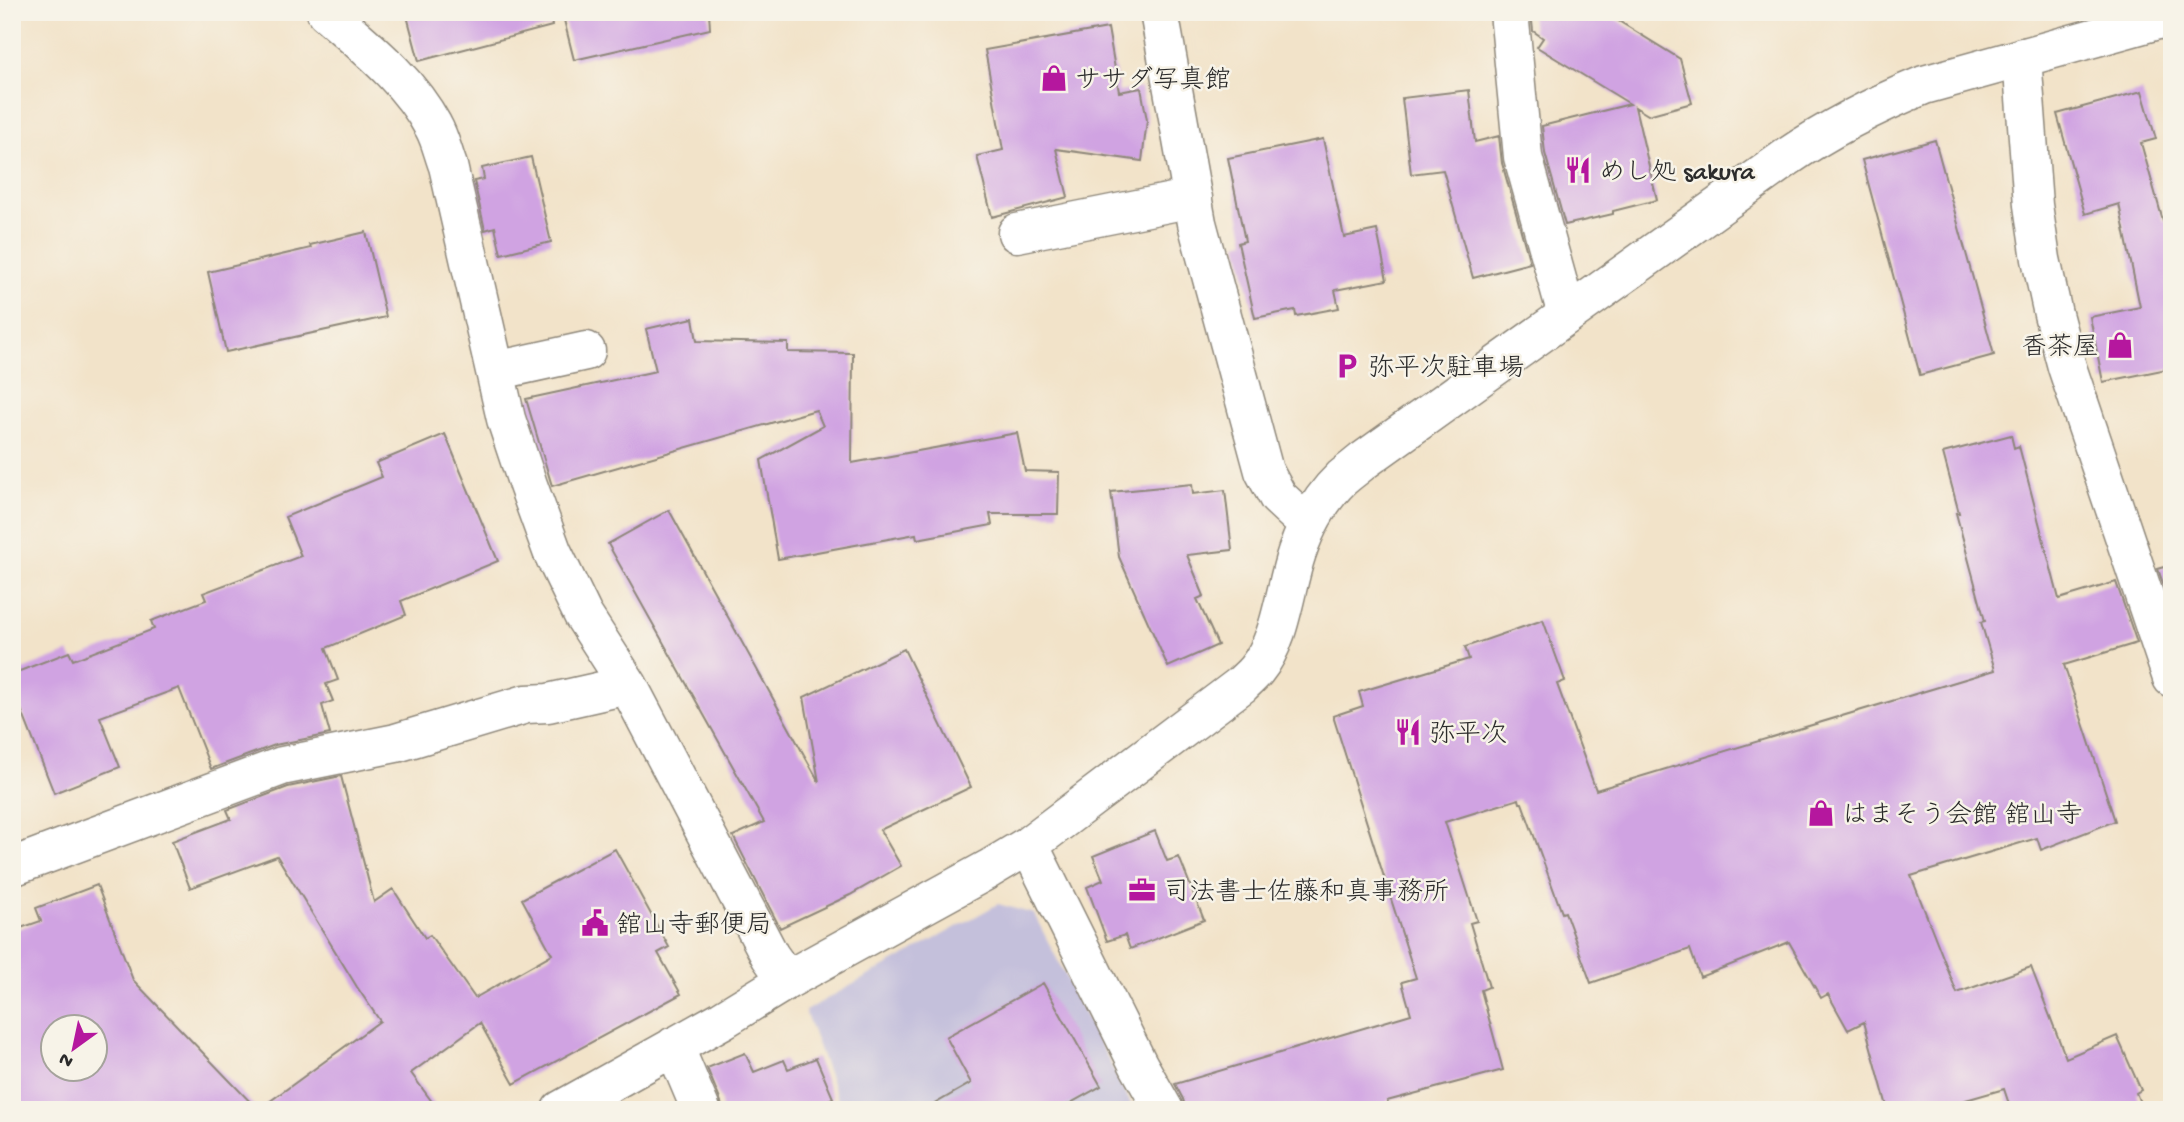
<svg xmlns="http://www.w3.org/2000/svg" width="2184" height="1122" viewBox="0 0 2184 1122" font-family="'Gochi Hand','Klee One',sans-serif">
<rect width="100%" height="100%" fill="#f7f3e8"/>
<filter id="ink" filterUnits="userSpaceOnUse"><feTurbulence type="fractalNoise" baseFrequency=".0143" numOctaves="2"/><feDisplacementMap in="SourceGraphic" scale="14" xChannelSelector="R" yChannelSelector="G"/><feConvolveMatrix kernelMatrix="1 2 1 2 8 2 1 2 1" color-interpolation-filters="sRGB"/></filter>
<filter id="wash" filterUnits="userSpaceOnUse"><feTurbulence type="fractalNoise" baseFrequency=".00686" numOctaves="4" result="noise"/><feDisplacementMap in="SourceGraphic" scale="28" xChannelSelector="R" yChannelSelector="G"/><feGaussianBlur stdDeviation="1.57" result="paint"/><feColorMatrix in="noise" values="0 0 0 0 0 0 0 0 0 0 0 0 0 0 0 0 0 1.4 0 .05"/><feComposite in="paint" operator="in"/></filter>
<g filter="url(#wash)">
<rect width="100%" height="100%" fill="#f2e3c9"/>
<path fill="#c4c0db" d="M 998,904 L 1034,914 L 1134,1110 L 842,1110 L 805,1011 Z"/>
<g id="blocks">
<path fill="#d0a3e2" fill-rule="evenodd" d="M 406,12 L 550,12 L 552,26 L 419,61 Z
M 562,12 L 709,12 L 710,29 L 574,60 Z
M 1531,12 L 1604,12 L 1680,59 L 1692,103 L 1648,115 L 1635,107 L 1657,200 L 1613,211 L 1613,214 L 1565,225 L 1545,153 L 1542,126 L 1630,104 L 1537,47 L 1543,38 L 1533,31 Z
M 1108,28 L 1119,92 L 1141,88 L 1147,120 L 1142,161 L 1056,149 L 1068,197 L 992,217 L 977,156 L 1003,150 L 985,50 Z
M 1469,90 L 1475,142 L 1499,136 L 1502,163 L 1530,263 L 1473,278 L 1443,170 L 1411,174 L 1402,98 Z
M 2142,91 L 2156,139 L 2141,143 L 2163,221 L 2172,219 L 2172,368 L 2103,382 L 2090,317 L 2140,307 L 2119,204 L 2085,214 L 2057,114 Z
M 1323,139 L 1344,237 L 1377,230 L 1387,280 L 1335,290 L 1339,308 L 1296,316 L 1295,310 L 1255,318 L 1238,243 L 1245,241 L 1228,158 Z
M 1935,140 L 1994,355 L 1920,375 L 1862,160 Z
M 531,157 L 551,242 L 501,254 L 495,227 L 485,230 L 474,181 L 484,179 L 482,168 Z
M 366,232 L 386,317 L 226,352 L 208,272 L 311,248 L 310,245 Z
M 693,318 L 697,341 L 788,343 L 788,352 L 853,353 L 852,463 L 1017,433 L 1025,471 L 1059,472 L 1058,514 L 990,514 L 992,525 L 917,539 L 916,534 L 778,559 L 761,460 L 823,426 L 816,410 L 552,486 L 526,399 L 656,371 L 646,329 Z
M 445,434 L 498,561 L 401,601 L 406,615 L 326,648 L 338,680 L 326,684 L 333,701 L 322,705 L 330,734 L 275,745 L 211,769 L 179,688 L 100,717 L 120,767 L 54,793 L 12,686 L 12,674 L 69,652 L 73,660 L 154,629 L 151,621 L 206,600 L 203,593 L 301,556 L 285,517 L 382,477 L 376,463 Z
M 2011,435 L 2014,448 L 2019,446 L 2059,599 L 2116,582 L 2137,643 L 2064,665 L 2115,821 L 2041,850 L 2037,838 L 1911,876 L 1957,993 L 2031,967 L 2066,1058 L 2117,1036 L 2141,1090 L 2136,1093 L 2143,1110 L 2011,1110 L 2004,1089 L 1931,1110 L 1888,1110 L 1864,1022 L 1848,1030 L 1828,994 L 1821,998 L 1789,942 L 1700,977 L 1690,949 L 1591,983 L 1565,912 L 1562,913 L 1522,803 L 1520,803 L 1519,799 L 1445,822 L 1477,921 L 1470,923 L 1489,987 L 1481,990 L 1503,1070 L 1387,1101 L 1390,1110 L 1186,1110 L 1183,1099 L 1175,1084 L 1411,1014 L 1402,982 L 1416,978 L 1333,716 L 1363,706 L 1359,692 L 1469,659 L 1465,647 L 1543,620 L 1565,681 L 1557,684 L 1596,790 L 1995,670 L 1981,622 L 1985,621 L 1956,513 L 1959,513 L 1943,453 Z
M 1192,484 L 1193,494 L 1225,490 L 1232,550 L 1187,555 L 1204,596 L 1197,599 L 1218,645 L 1168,667 L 1119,557 L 1111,492 Z
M 669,510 L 819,782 L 804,697 L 904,649 L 971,787 L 880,830 L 901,866 L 850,895 L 780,928 L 733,836 L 764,822 L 608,544 Z
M 2172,565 L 2172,609 L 2158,569 Z
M 341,776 L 374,902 L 393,889 L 425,938 L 430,935 L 475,998 L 552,954 L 522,899 L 615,849 L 669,947 L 658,953 L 681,994 L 514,1084 L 480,1023 L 411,1073 L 438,1110 L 258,1110 L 380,1021 L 357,987 L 277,856 L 190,888 L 172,841 L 231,819 L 227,810 L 288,787 Z
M 1155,831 L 1167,861 L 1179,857 L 1204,920 L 1130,949 L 1125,935 L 1107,941 L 1087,887 L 1103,880 L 1093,856 Z
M 97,885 L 133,980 L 258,1110 L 12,1110 L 12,931 L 41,921 L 36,908 ZM 52,1027 L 94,1027 L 94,1069 L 52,1069 Z
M 1043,983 L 1101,1086 L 1058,1110 L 924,1110 L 971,1083 L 946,1037 Z
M 745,1053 L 754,1072 L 784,1060 L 788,1069 L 816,1058 L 833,1098 L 808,1110 L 722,1110 L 721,1102 L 707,1068 Z"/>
</g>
</g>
<g filter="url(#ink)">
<use href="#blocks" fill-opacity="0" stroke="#8e877a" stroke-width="2"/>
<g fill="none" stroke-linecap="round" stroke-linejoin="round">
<defs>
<path id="minor" d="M 326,12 C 365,46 408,79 433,126 C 440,138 443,153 448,166 L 506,419 L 528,485 L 552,551 L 583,615 L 628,685 L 770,956 L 787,980
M 1159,12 L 1197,223 L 1264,471 L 1278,497 L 1308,525
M 1509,12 L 1523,157 L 1567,315
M 2022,57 L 2033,205 L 2041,259 L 2053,314 L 2067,367 L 2172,678
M 1017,233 L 1193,198
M 495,371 L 586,351
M 1029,845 L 1139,1066 L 1164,1110
M 12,867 L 282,766 L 396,743 L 526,704 L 548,703 L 628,685
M 674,1046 L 701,1110
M 561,1110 L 722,1020 L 787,980 L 989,869 L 1029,845 L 1241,685 C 1246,680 1252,675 1256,670 C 1282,638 1284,590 1297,552 C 1306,526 1321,498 1342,478 C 1349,472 1356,467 1363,461 L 1786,158 C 1830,128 1875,105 1924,85 L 2172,16"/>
</defs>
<use href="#minor" stroke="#8e877a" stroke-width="41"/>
<use href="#minor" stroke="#fff" stroke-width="38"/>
</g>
</g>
<defs>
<symbol id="shop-bare" viewBox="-9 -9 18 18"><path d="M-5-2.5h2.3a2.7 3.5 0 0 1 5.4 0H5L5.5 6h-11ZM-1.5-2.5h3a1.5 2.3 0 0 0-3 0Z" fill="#b5179e" stroke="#f7f3e8" stroke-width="2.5" paint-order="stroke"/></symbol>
<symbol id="restaurant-bare" viewBox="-9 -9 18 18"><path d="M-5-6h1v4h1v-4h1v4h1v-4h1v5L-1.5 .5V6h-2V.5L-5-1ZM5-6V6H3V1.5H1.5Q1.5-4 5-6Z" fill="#b5179e" stroke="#f7f3e8" stroke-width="2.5" paint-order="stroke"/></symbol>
<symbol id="parking-bare" viewBox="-9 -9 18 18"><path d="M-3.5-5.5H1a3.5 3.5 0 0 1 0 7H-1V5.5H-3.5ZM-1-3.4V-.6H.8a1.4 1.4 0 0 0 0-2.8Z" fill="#b5179e" stroke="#f7f3e8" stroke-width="2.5" paint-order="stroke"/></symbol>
<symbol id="office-bare" viewBox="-9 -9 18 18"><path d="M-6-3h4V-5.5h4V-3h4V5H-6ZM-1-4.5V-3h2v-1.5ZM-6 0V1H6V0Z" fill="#b5179e" stroke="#f7f3e8" stroke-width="2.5" paint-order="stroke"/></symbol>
<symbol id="civic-bare" viewBox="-9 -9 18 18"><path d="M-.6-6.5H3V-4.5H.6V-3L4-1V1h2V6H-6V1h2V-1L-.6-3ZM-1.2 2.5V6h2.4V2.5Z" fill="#b5179e" stroke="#f7f3e8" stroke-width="2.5" paint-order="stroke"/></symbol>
</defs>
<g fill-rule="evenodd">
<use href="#shop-bare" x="1035" y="59" width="38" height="38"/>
<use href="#restaurant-bare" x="1559" y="151" width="38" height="38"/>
<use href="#shop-bare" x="2101" y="326" width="38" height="38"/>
<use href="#parking-bare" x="1328" y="347" width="38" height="38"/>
<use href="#restaurant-bare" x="1389" y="713" width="38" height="38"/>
<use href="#shop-bare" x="1802" y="794" width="38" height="38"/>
<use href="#office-bare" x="1123" y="871" width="38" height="38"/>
<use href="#civic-bare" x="576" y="904" width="38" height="38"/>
</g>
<g text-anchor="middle" stroke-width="5" stroke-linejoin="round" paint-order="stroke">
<g font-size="26" fill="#2b2b2b" stroke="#f7f3e8" text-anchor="start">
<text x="1075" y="87">ササダ写真館</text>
<text x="1599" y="179">めし処 sakura</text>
<text x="2099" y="354" text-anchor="end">香茶屋</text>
<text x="1368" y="375">弥平次駐車場</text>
<text x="1429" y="741">弥平次</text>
<text x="1842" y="822">はまそう会館 舘山寺</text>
<text x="1163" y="899">司法書士佐藤和真事務所</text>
<text x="616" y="932">舘山寺郵便局</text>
</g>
</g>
<rect width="2184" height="1122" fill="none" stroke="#f7f3e8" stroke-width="42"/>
<g transform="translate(74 1048) rotate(213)"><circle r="33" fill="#f7f3e8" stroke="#a5a39c" stroke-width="2"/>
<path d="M0-5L12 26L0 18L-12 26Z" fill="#b5179e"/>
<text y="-10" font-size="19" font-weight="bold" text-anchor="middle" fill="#2b2b2b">N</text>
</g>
</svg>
